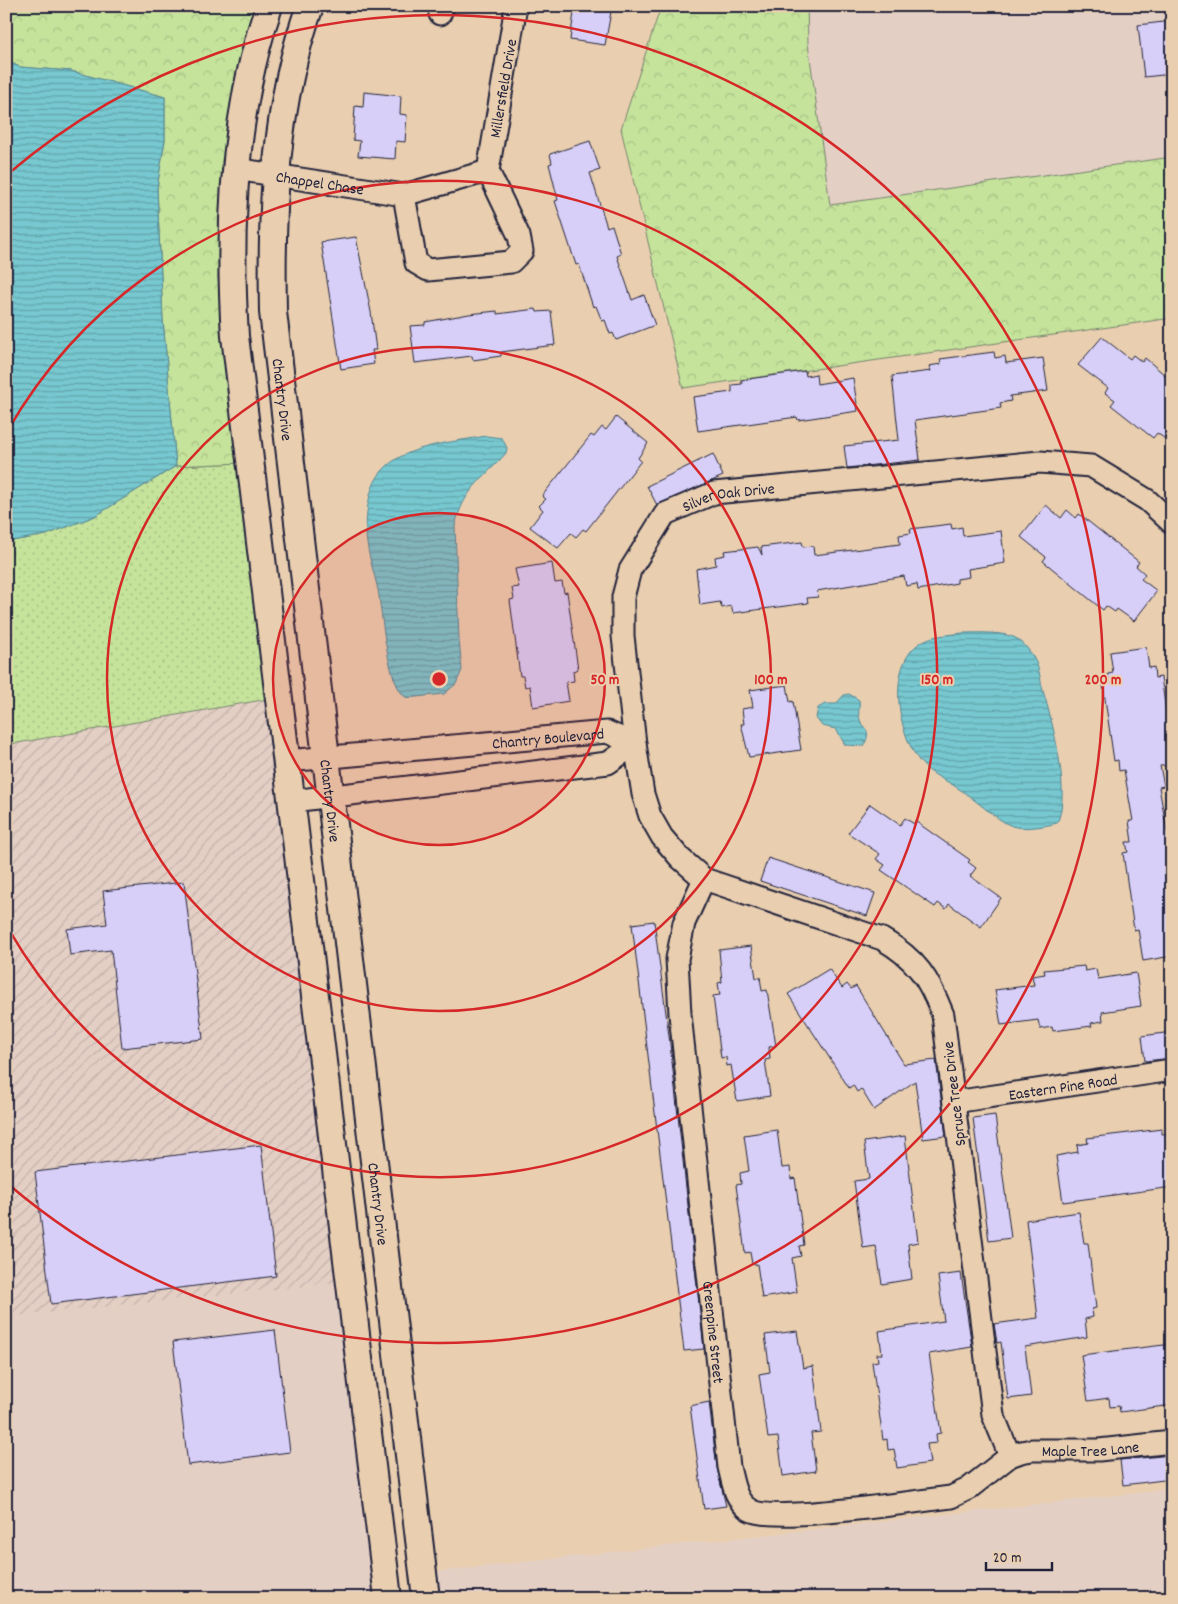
<svg xmlns="http://www.w3.org/2000/svg" width="1178" height="1604" viewBox="0 0 1178 1604" font-family="Dekko,sans-serif">
<defs>
<pattern id="industrial-furrows" width="10" height="10" patternUnits="userSpaceOnUse" patternTransform="scale(1.25)"><rect width="10" height="10" fill="#e4cfc5"/><path d="M-1 1l2-2M0 10L10 0M9 11l2-2" fill="none" stroke="#c3b1aa"/></pattern>
<pattern id="grass-dots" width="8" height="8" patternUnits="userSpaceOnUse" patternTransform="scale(1.25)"><rect width="8" height="8" fill="#c5e39b"/><path d="M2 2h.1M6 6h.1" fill="none" stroke="#a9c286" stroke-width="1.8" stroke-linecap="round"/></pattern>
<pattern id="forest-crowns" width="20" height="18" patternUnits="userSpaceOnUse" patternTransform="scale(1.25)"><rect width="20" height="18" fill="#c5e39b"/><path d="M2 6a3 3 0 1 1 6 0M12 15a3 3 0 1 1 6 0" fill="none" stroke="#a9c286"/></pattern>
<pattern id="water-rules" width="6" height="5" patternUnits="userSpaceOnUse" patternTransform="scale(1.25)"><rect width="6" height="5" fill="#77c8d0"/><path d="M0 2.5h6" fill="none" stroke="#61a2aa"/></pattern>
</defs>
<rect width="100%" height="100%" fill="#e9cfb0"/>
<filter id="ink" filterUnits="userSpaceOnUse"><feTurbulence type="fractalNoise" baseFrequency=".02" numOctaves="2"/><feDisplacementMap in="SourceGraphic" scale="10" xChannelSelector="R" yChannelSelector="G"/><feConvolveMatrix kernelMatrix="1 2 1 2 8 2 1 2 1" color-interpolation-filters="sRGB"/></filter>
<g filter="url(#ink)">
<path fill="#e4cfc5" d="M 807,6 L 1172,6 L 1172,157 L 829,205 L 808,43 Z
M 335,1283 L 374,1598 L 6,1598 L 6,1317 Z
M 1172,1489 L 1172,1598 L 439,1598 L 435,1572 Z"/>
<path fill="url(#industrial-furrows)" d="M 268,699 L 335,1283 L 6,1317 L 6,745 Z"/>
<path fill="url(#grass-dots)" stroke="#74826b" d="M 241,463 L 268,699 L 6,745 L 6,542 L 46,535 L 95,516 L 176,466 Z"/>
<path fill="url(#forest-crowns)" stroke="#74826b" d="M 6,6 L 255,6 L 222,160 L 218,278 L 241,463 L 176,466 L 163,320 L 157,188 L 165,140 L 165,97 L 71,71 L 20,67 L 6,61 Z
M 661,6 L 807,6 L 808,43 L 830,205 L 1172,157 L 1172,318 L 683,388 L 621,129 Z"/>
<path fill="url(#water-rules)" stroke="#558694" d="M 6,61 L 20,67 L 71,71 L 165,97 L 165,140 L 157,188 L 163,320 L 176,466 L 95,516 L 46,535 L 6,542 Z
M 486,436 L 502,438 L 507,448 L 506,453 C 482,481 464,488 455,526 L 459,640 L 462,670 L 456,684 L 444,694 L 407,698 C 387,687 382,612 378,590 C 374,572 367,552 366,534 C 366,513 368,486 383,470 C 405,445 455,442 486,436 Z
M 962,633 C 977,633 1007,631 1019,640 C 1026,645 1034,657 1037,665 C 1040,673 1041,683 1043,691 C 1053,723 1071,794 1057,823 C 1047,826 1023,830 1012,826 C 996,820 973,797 956,787 C 944,779 932,775 922,764 C 897,736 884,660 925,640 C 935,635 951,635 962,633 Z
M 849,694 L 859,700 C 860,706 858,711 859,716 C 862,732 873,726 864,746 L 845,745 L 836,729 L 822,726 L 816,718 L 818,708 L 825,704 L 836,704 L 844,695 Z"/>
<path fill="#d7cff7" stroke="#22223b" d="M 575,6 L 612,6 L 605,45 L 570,40 Z
M 1172,21 L 1172,74 L 1144,77 L 1138,25 Z
M 364,92 L 401,96 L 400,114 L 407,115 L 405,142 L 396,141 L 395,159 L 358,156 L 360,141 L 353,140 L 355,106 L 363,107 Z
M 590,141 L 600,170 L 590,173 L 607,227 L 612,225 L 621,254 L 617,256 L 632,300 L 644,295 L 655,325 L 616,340 L 613,333 L 610,334 L 605,320 L 602,321 L 596,306 L 593,307 L 579,264 L 576,265 L 555,201 L 558,200 L 549,164 L 552,163 L 550,154 Z
M 356,237 L 371,312 L 376,350 L 372,350 L 374,364 L 341,369 L 321,242 Z
M 536,309 L 537,312 L 551,311 L 555,345 L 501,352 L 501,356 L 473,360 L 472,356 L 415,363 L 410,326 L 425,325 L 425,322 L 469,314 L 497,311 L 497,314 Z
M 1102,337 L 1130,359 L 1133,355 L 1142,362 L 1145,358 L 1172,381 L 1172,444 L 1157,433 L 1153,438 L 1111,405 L 1115,400 L 1105,393 L 1108,388 L 1078,365 Z
M 994,352 L 995,358 L 1005,356 L 1006,363 L 1043,358 L 1048,391 L 1010,396 L 1011,401 L 1000,403 L 1001,408 L 915,420 L 920,460 L 847,468 L 844,446 L 899,440 L 892,376 L 931,371 L 929,366 L 941,364 L 940,359 Z
M 805,371 L 806,376 L 816,374 L 817,384 L 853,378 L 858,411 L 798,420 L 797,417 L 698,431 L 693,397 L 732,392 L 732,385 L 742,384 L 741,380 Z
M 616,417 L 648,443 L 638,458 L 641,461 L 586,531 L 583,529 L 576,537 L 571,533 L 558,548 L 530,527 L 543,510 L 539,506 L 546,499 L 542,496 L 591,435 L 594,437 L 602,427 L 606,430 Z
M 713,454 L 723,476 L 657,505 L 647,486 Z
M 1046,505 L 1061,518 L 1067,510 L 1076,518 L 1079,514 L 1139,562 L 1136,566 L 1145,574 L 1141,579 L 1157,591 L 1134,621 L 1117,609 L 1115,612 L 1106,606 L 1103,610 L 1043,561 L 1046,557 L 1021,537 Z
M 951,524 L 952,529 L 962,527 L 963,536 L 1001,531 L 1005,563 L 968,569 L 969,577 L 957,579 L 957,583 L 918,590 L 917,584 L 906,586 L 904,576 L 817,591 L 818,597 L 807,598 L 808,603 L 733,613 L 731,606 L 722,608 L 720,602 L 700,605 L 696,569 L 716,565 L 715,557 L 725,555 L 724,551 L 758,547 L 762,555 L 761,547 L 802,542 L 803,547 L 813,546 L 814,555 L 900,544 L 899,535 L 911,533 L 910,529 Z
M 552,563 L 555,583 L 562,582 L 564,593 L 567,592 L 578,669 L 573,671 L 574,681 L 566,682 L 569,701 L 533,707 L 530,686 L 525,687 L 523,676 L 520,676 L 510,600 L 514,599 L 512,588 L 519,587 L 515,569 Z
M 1146,647 L 1149,668 L 1154,667 L 1155,678 L 1161,677 L 1172,752 L 1172,755 L 1167,756 L 1168,765 L 1160,766 L 1164,786 L 1159,787 L 1168,837 L 1172,837 L 1172,956 L 1143,961 L 1138,929 L 1134,930 L 1123,853 L 1128,852 L 1126,842 L 1132,842 L 1129,821 L 1133,821 L 1124,770 L 1119,771 L 1118,760 L 1114,761 L 1103,685 L 1109,684 L 1108,674 L 1113,673 L 1110,652 Z
M 787,685 L 790,702 L 793,701 L 801,750 L 749,757 L 741,724 L 744,724 L 742,709 L 753,707 L 750,690 Z
M 870,804 L 900,825 L 905,818 L 914,824 L 915,821 L 970,860 L 968,862 L 976,868 L 970,876 L 1001,898 L 981,927 L 949,904 L 946,909 L 938,903 L 935,907 L 881,870 L 885,865 L 876,859 L 880,854 L 848,833 Z
M 768,858 L 875,893 L 867,916 L 760,881 Z
M 184,882 L 203,1039 L 122,1048 L 111,950 L 70,955 L 67,929 L 107,924 L 103,891 Z
M 654,921 L 670,1044 L 704,1349 L 684,1351 L 632,924 Z
M 751,946 L 756,978 L 760,977 L 762,991 L 767,990 L 776,1046 L 769,1047 L 770,1059 L 765,1060 L 770,1096 L 737,1101 L 731,1065 L 727,1066 L 726,1057 L 721,1058 L 713,996 L 720,995 L 718,983 L 722,982 L 719,950 Z
M 1084,966 L 1085,971 L 1096,969 L 1098,979 L 1136,973 L 1141,1006 L 1102,1012 L 1103,1021 L 1091,1023 L 1092,1026 L 1053,1031 L 1052,1027 L 1040,1029 L 1038,1020 L 1001,1025 L 995,990 L 1034,985 L 1032,976 L 1045,974 L 1044,970 Z
M 829,969 L 842,988 L 847,984 L 851,989 L 856,986 L 904,1064 L 936,1060 L 946,1136 L 923,1139 L 915,1081 L 874,1110 L 861,1089 L 857,1092 L 853,1085 L 849,1088 L 788,994 Z
M 1172,1032 L 1172,1058 L 1145,1061 L 1142,1036 Z
M 995,1115 L 1011,1238 L 989,1241 L 973,1118 Z
M 1162,1129 L 1162,1134 L 1172,1133 L 1172,1187 L 1063,1202 L 1056,1156 L 1078,1152 L 1077,1145 L 1088,1143 L 1087,1138 Z
M 777,1130 L 782,1168 L 790,1167 L 791,1179 L 795,1178 L 804,1245 L 799,1246 L 801,1256 L 792,1258 L 797,1292 L 762,1298 L 757,1264 L 752,1264 L 750,1252 L 745,1253 L 736,1185 L 741,1184 L 740,1173 L 749,1171 L 744,1135 Z
M 905,1136 L 918,1242 L 908,1244 L 912,1279 L 882,1284 L 876,1246 L 863,1248 L 854,1181 L 869,1179 L 864,1142 Z
M 261,1145 L 276,1276 L 51,1304 L 35,1172 Z
M 1079,1212 L 1084,1243 L 1088,1243 L 1096,1308 L 1092,1309 L 1093,1317 L 1085,1319 L 1087,1337 L 1025,1347 L 1031,1396 L 1008,1399 L 1001,1342 L 997,1343 L 994,1324 L 1038,1318 L 1026,1220 Z
M 961,1273 L 972,1347 L 929,1354 L 941,1433 L 936,1434 L 937,1443 L 927,1444 L 930,1463 L 897,1468 L 894,1449 L 888,1450 L 887,1439 L 883,1440 L 872,1362 L 878,1361 L 877,1354 L 882,1354 L 879,1331 L 944,1321 L 938,1276 Z
M 275,1330 L 290,1452 L 188,1465 L 173,1342 Z
M 797,1331 L 803,1368 L 813,1366 L 821,1432 L 811,1433 L 816,1471 L 783,1476 L 778,1437 L 768,1438 L 759,1374 L 770,1372 L 765,1335 Z
M 1172,1344 L 1172,1405 L 1120,1412 L 1119,1406 L 1110,1407 L 1109,1398 L 1088,1401 L 1081,1355 Z
M 709,1402 L 717,1468 L 726,1506 L 704,1509 L 690,1406 Z
M 1172,1455 L 1172,1479 L 1123,1485 L 1120,1460 Z"/>
<g fill="none" stroke-linecap="round" stroke-linejoin="round">
<defs>
<g id="minor">
<path d="M 440,14 L 443,6"/>
<path id="s1" d="M 236,169 L 404,195 L 488,171 L 519,236 L 522,251 L 511,262 L 428,270 L 416,263 L 404,195"/>
<path id="s2" d="M 488,171 L 516,6"/>
<path id="s3" d="M 287,761 L 607,732 L 635,744"/>
<path d="M 292,801 L 608,763 L 635,744"/>
<path id="s4" d="M 704,879 L 684,923 L 677,959 L 680,1014 L 729,1467 C 733,1483 735,1501 750,1510 C 773,1524 916,1501 951,1497 L 968,1489 L 1010,1456 L 1021,1452 L 1032,1450 L 1099,1450 L 1172,1442"/>
<path id="s5" d="M 954,1102 L 1172,1070"/>
<path id="s6" d="M 1010,1456 L 993,1415 L 943,1015 C 929,979 917,959 882,939 L 704,879 L 680,858 L 662,837 L 650,816 L 643,794 L 635,744 L 623,636 L 623,597 L 630,570 L 665,514 L 714,493 L 1040,462 L 1091,466 L 1147,500 L 1172,523"/>
</g>
<g id="tertiary">
<path d="M 269,6 C 233,111 228,226 235,336 L 388,1598"/>
<path id="s7" d="M 310,6 C 275,104 271,209 273,312 L 426,1598"/>
</g>
</defs>
<use href="#minor" stroke="#22223b" stroke-width="25"/>
<use href="#tertiary" stroke="#22223b" stroke-width="30"/>
<use href="#minor" stroke="#e9cfb0" stroke-width="21"/>
<use href="#tertiary" stroke="#e9cfb0" stroke-width="26"/>
</g>
</g>
<circle cx="439" cy="679" r="166" fill="#d62828" fill-opacity=".12"/>
<g fill="none" stroke="#d62828" stroke-width="2.5">
<circle cx="439" cy="679" r="166"/>
<circle cx="439" cy="679" r="332"/>
<path d="M8 430A498 498 0 1 1 8 928"/>
<path d="M8 174A664 664 0 1 1 8 1184"/>
</g>
<g text-anchor="middle" stroke-width="4" stroke-linejoin="round" paint-order="stroke">
<g font-size="16" fill="#22223b" stroke="#e9cfb0">
<text dy="6" stroke="none"><textPath href="#s2" startOffset="84">Millersfield Drive</textPath></text>
<text dy="6" stroke="none"><textPath href="#s1" startOffset="85">Chappel Chase</textPath></text>
<text dy="6" stroke="none"><textPath href="#s7" startOffset="398">Chantry Drive</textPath></text>
<text dy="6" stroke="none"><textPath href="#s6" startOffset="1201">Silver Oak Drive</textPath></text>
<text dy="6" stroke="none"><textPath href="#s3" startOffset="262">Chantry Boulevard</textPath></text>
<text dy="6" stroke="none"><textPath href="#s7" startOffset="802">Chantry Drive</textPath></text>
<text dy="6" stroke="none"><textPath href="#s5" startOffset="110">Eastern Pine Road</textPath></text>
<text transform="translate(953 1094) rotate(-97)" y="6">Spruce Tree Drive</text>
<text dy="6" stroke="none"><textPath href="#s7" startOffset="1208">Chantry Drive</textPath></text>
<text dy="6" stroke="none"><textPath href="#s4" startOffset="460">Greenpine Street</textPath></text>
<text dy="6" stroke="none"><textPath href="#s4" startOffset="1001">Maple Tree Lane</textPath></text>
</g>
</g>
<circle cx="439" cy="679" r="8" fill="#d62828" stroke="#e9cfb0" stroke-width="2.5"/>
<g font-size="15" text-anchor="middle" font-weight="bold" fill="#d62828" stroke="#e9cfb0" stroke-width="4" stroke-linejoin="round" paint-order="stroke">
<text x="605" y="684">50 m</text>
<text x="771" y="684">100 m</text>
<text x="937" y="684">150 m</text>
<text x="1103" y="684">200 m</text>
</g>
<rect width="1178" height="1604" fill="none" stroke="#e9cfb0" stroke-width="25"/>
<rect x="12" y="12" width="1153" height="1579" fill="none" stroke="#22223b" stroke-width="2" filter="url(#ink)"/>
<path d="M986 1562v8h66v-8" fill="none" stroke="#22223b" stroke-width="2.5"/>
<text x="993" y="1562" font-size="15" fill="#22223b" stroke="#e9cfb0" stroke-width="4" paint-order="stroke">20 m</text>
</svg>
